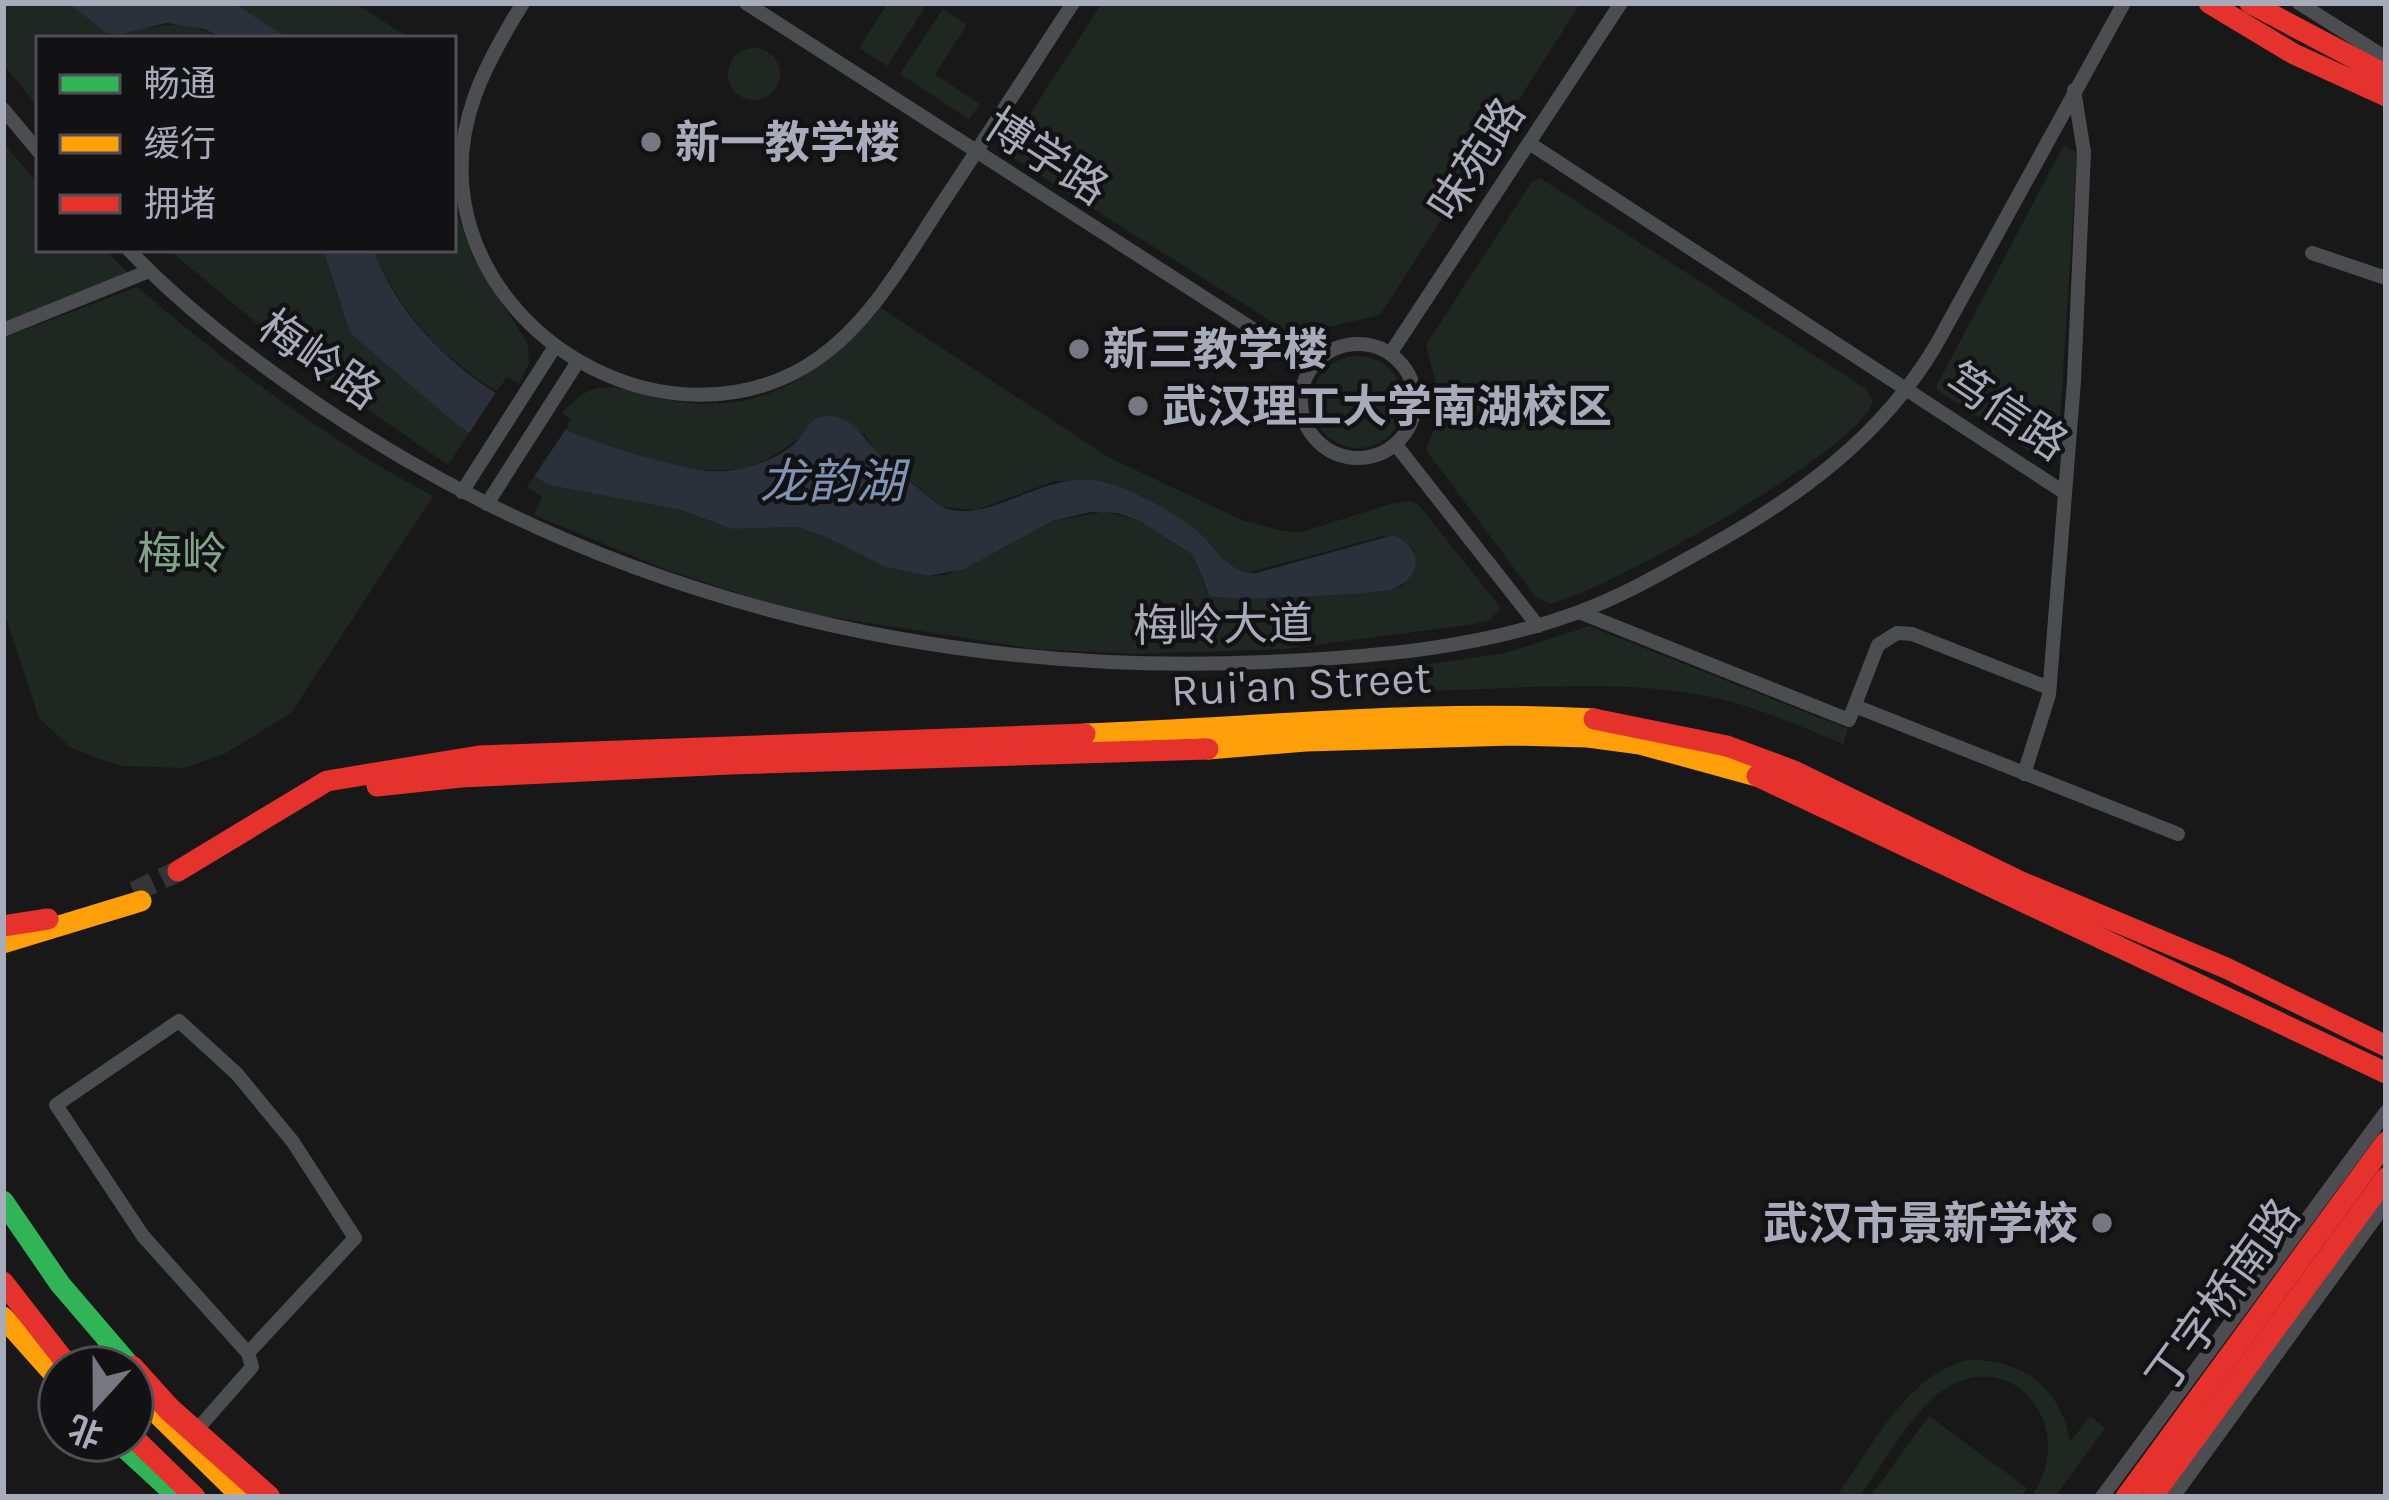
<svg xmlns="http://www.w3.org/2000/svg" width="2389" height="1500" viewBox="0 0 2389 1500" font-family="Karla,'Noto Sans SC',sans-serif">
<rect width="100%" height="100%" fill="#181818"/>
<path fill="#1f2722" d="M 3,3 L 68,3 L 108,33 L 185,23 L 225,39 L 39,39 L 39,108 L 3,64 Z
M 234,3 L 355,3 L 411,39 L 289,39 Z
M 888,3 L 928,3 L 887,66 L 859,48 Z
M 1102,3 L 1581,3 L 1380,315 L 1293,335 L 1005,153 Z
M 943,9 L 967,25 L 935,74 L 980,104 L 969,119 L 900,74 Z
M728 74a26 26 0 1 1 52 0a26 26 0 1 1-52 0Z
M 3,143 L 39,184 L 39,249 L 104,249 L 128,273 L 3,325 Z
M 2064,145 L 2077,152 L 2059,439 L 2053,454 L 2040,458 L 1937,390 L 1937,385 Z
M 1540,178 L 1866,389 L 1873,401 C 1862,449 1602,593 1550,604 L 1535,596 L 1426,450 L 1436,424 L 1439,396 L 1426,345 L 1531,183 Z
M 453,202 L 473,257 L 528,344 L 529,363 L 519,384 L 507,377 L 497,391 C 439,356 404,316 375,255 L 373,249 L 453,249 Z
M 168,249 L 323,249 L 350,333 L 469,433 L 448,465 L 321,377 Z
M 137,287 C 229,365 326,440 433,496 L 291,713 L 226,753 L 185,768 L 121,766 L 94,757 L 70,747 L 39,718 L 3,608 L 3,338 Z
M 881,308 L 1108,457 L 1242,520 L 1282,531 L 1302,532 L 1390,504 L 1409,501 L 1418,504 L 1501,608 L 1490,620 L 1474,624 L 1284,649 L 1137,654 L 1035,649 L 818,615 L 759,600 L 667,570 L 534,515 L 542,497 L 527,487 L 534,476 L 548,485 L 681,510 L 732,529 L 798,527 L 828,538 L 885,567 L 928,576 L 947,575 L 1052,521 L 1105,512 L 1138,520 L 1193,555 L 1208,595 C 1223,603 1381,593 1403,586 L 1414,551 L 1402,539 L 1383,536 L 1247,573 L 1227,564 L 1191,526 L 1143,496 L 1102,482 L 1055,481 L 976,510 L 942,507 L 877,453 L 863,433 C 845,435 813,432 797,440 C 781,450 768,461 748,467 C 695,480 614,452 564,431 L 571,419 L 562,413 C 571,404 579,395 591,390 C 614,382 640,394 663,399 C 687,404 713,405 737,402 C 795,393 844,350 881,308 Z
M1312 402a46 46 0 1 1 92 0a46 46 0 1 1-92 0Z
M 1589,626 L 1848,729 L 1843,744 C 1795,724 1746,702 1695,694 C 1608,679 1516,689 1428,691 L 1425,665 L 1506,653 Z
M 1967,1360 C 2021,1358 2062,1388 2070,1442 L 2090,1416 L 2105,1428 L 2055,1497 L 2031,1497 C 2079,1431 2017,1347 1948,1387 C 1915,1406 1882,1466 1859,1497 L 1836,1497 C 1872,1448 1905,1376 1967,1360 Z
M 1929,1416 L 2027,1488 L 2021,1497 L 1870,1497 Z"/>
<path fill="#2a313a" d="M 68,3 L 234,3 L 289,39 L 225,39 L 204,29 L 167,23 L 121,34 L 107,33 Z
M 323,249 L 373,249 C 415,362 534,428 645,457 C 675,464 703,475 734,470 C 754,466 777,459 793,445 C 804,436 808,417 825,416 C 850,414 861,435 875,450 C 884,460 936,504 945,508 C 992,525 1044,468 1103,482 C 1136,490 1165,508 1192,527 C 1214,543 1226,574 1256,573 L 1394,535 C 1425,550 1422,579 1390,590 C 1365,594 1221,603 1209,595 L 1193,555 L 1138,520 L 1117,513 L 1091,512 L 1052,521 L 964,569 L 929,576 L 885,567 L 828,538 L 798,527 L 732,529 L 681,510 L 548,485 L 456,424 L 350,333 Z"/>
<path fill="#181818" d="M 500,386 L 568,426 L 531,481 L 466,438 Z"/>
<g fill="none" stroke-linecap="round" stroke-linejoin="round">
<path stroke="#353538" stroke-width="21" stroke-dasharray="21 10" stroke-linecap="butt" d="M 134,892 L 178,871"/>
<path stroke="#4c4d51" stroke-width="14" d="M 523,3 C 485,64 452,125 464,200 C 488,349 670,444 803,368 C 867,331 903,262 943,202 C 987,136 1030,69 1073,3
M 746,3 L 1312,367
M 2299,3 L 2386,58
M 3,109 L 39,152
M 1529,143 L 2065,493
M 128,249 C 184,308 249,357 316,403 C 597,595 929,677 1267,662 C 1371,657 1478,649 1576,613 C 1621,597 1662,573 1703,550 C 1797,498 1881,438 1936,345 L 2124,3
M 2312,253 L 2386,278
M 3,330 L 149,271
M1301 401a57 57 0 1 1 114 0a57 57 0 1 1-114 0Z
M 1390,354 L 1621,3
M 1396,445 L 1538,626
M 462,492 L 554,348
M 487,504 L 577,363
M 1579,612 L 1849,720 L 1878,645 L 1897,633 L 1912,634 L 2049,688
M 1855,706 L 2178,834
M 2024,774 L 2049,695 L 2074,381 L 2084,152 L 2074,90
M 194,1433 L 252,1367 L 248,1353 L 143,1236 L 56,1105 L 179,1021 L 237,1074 L 293,1142 L 355,1238 L 248,1353
M 2102,1497 L 2386,1112
M 2173,1497 L 2386,1203"/>
<path stroke="#30b455" stroke-width="21" d="M 3,1201 L 60,1284 L 132,1368
M 116,1440 L 178,1497"/>
<path stroke="#ff9f0a" stroke-width="21" d="M 1085,734 C 1254,728 1425,709 1594,719
M 1208,749 L 1306,741 L 1513,735 L 1588,737 L 1640,744 L 1757,776
M 3,943 L 141,901
M 3,1317 L 60,1381
M 132,1389 L 242,1497"/>
<path stroke="#e5322d" stroke-width="21" d="M 2209,3 L 2294,54 L 2386,96
M 2250,3 L 2386,75
M 1594,719 L 1727,746 L 1794,771 L 2019,881 L 2226,968 L 2386,1046
M 1757,776 L 2386,1073
M 377,786 L 461,777 L 730,764 L 1208,749
M 178,871 L 327,781 L 479,756 L 1085,734
M 3,926 L 48,919
M 3,1282 L 70,1368
M 132,1436 L 195,1497
M 2126,1497 L 2386,1142
M 2152,1497 L 2386,1178"/>
<path stroke="#e5322d" stroke-width="24" d="M 132,1368 L 169,1409 L 268,1497"/>
</g>
<g fill="#767881" stroke="#121214" stroke-width="4.5">
<circle cx="651" cy="142" r="12"/>
<circle cx="1079" cy="349" r="12"/>
<circle cx="1138" cy="406" r="12"/>
<circle cx="2102" cy="1223" r="12"/>
</g>
<g text-anchor="middle" stroke-width="9" stroke-linejoin="round" paint-order="stroke">
<g font-size="45" font-weight="bold" fill="#a8abb9" stroke="#121214" text-anchor="start">
<text x="675" y="158">新一教学楼</text>
<text x="1103" y="365">新三教学楼</text>
<text x="1162" y="422">武汉理工大学南湖校区</text>
<text x="2078" y="1239" text-anchor="end">武汉市景新学校</text>
</g>
<g font-size="45" fill="#a8abb9" stroke="#121214">
<text transform="translate(1047 156) rotate(33)" y="16">博学路</text>
<text transform="translate(1476 159) rotate(-57)" y="16">味苑路</text>
<text transform="translate(320 359) rotate(35)" y="16">梅岭路</text>
<text transform="translate(2007 411) rotate(34)" y="16">笃信路</text>
<text transform="translate(1223 624) rotate(-1)" y="16">梅岭大道</text>
<text transform="translate(1301 683) rotate(-3)" y="16">Rui'an Street</text>
<text transform="translate(2222 1295) rotate(-54)" y="16">丁字桥南路</text>
</g>
<g font-size="45" fill="#7fa486" stroke="#121214">
<text x="182" y="569">梅岭</text>
</g>
<g font-size="48" font-style="italic" fill="#7f94b4" stroke="#121214">
<text x="832" y="498">龙韵湖</text>
</g>
</g>
<rect width="2389" height="1500" fill="none" stroke="#a8abb9" stroke-width="12"/>
<rect x="36" y="36" width="420" height="216" fill="#121214" stroke="#4e4f56" stroke-width="3"/>
<rect x="60" y="75" width="60" height="18" fill="#30b455" stroke="#4e4f56" stroke-width="3"/>
<text x="144" y="96" font-size="36" fill="#a8abb9">畅通</text>
<rect x="60" y="135" width="60" height="18" fill="#ff9f0a" stroke="#4e4f56" stroke-width="3"/>
<text x="144" y="156" font-size="36" fill="#a8abb9">缓行</text>
<rect x="60" y="195" width="60" height="18" fill="#e5322d" stroke="#4e4f56" stroke-width="3"/>
<text x="144" y="216" font-size="36" fill="#a8abb9">拥堵</text>
<g transform="translate(96 1404) rotate(201)"><circle r="57" fill="#121214" stroke="#4e4f56" stroke-width="3"/>
<path d="M0-9L21 45L0 30L-21 45Z" fill="#767881"/>
<text y="-18" font-size="33" font-weight="bold" text-anchor="middle" fill="#a8abb9">北</text>
</g>
</svg>
